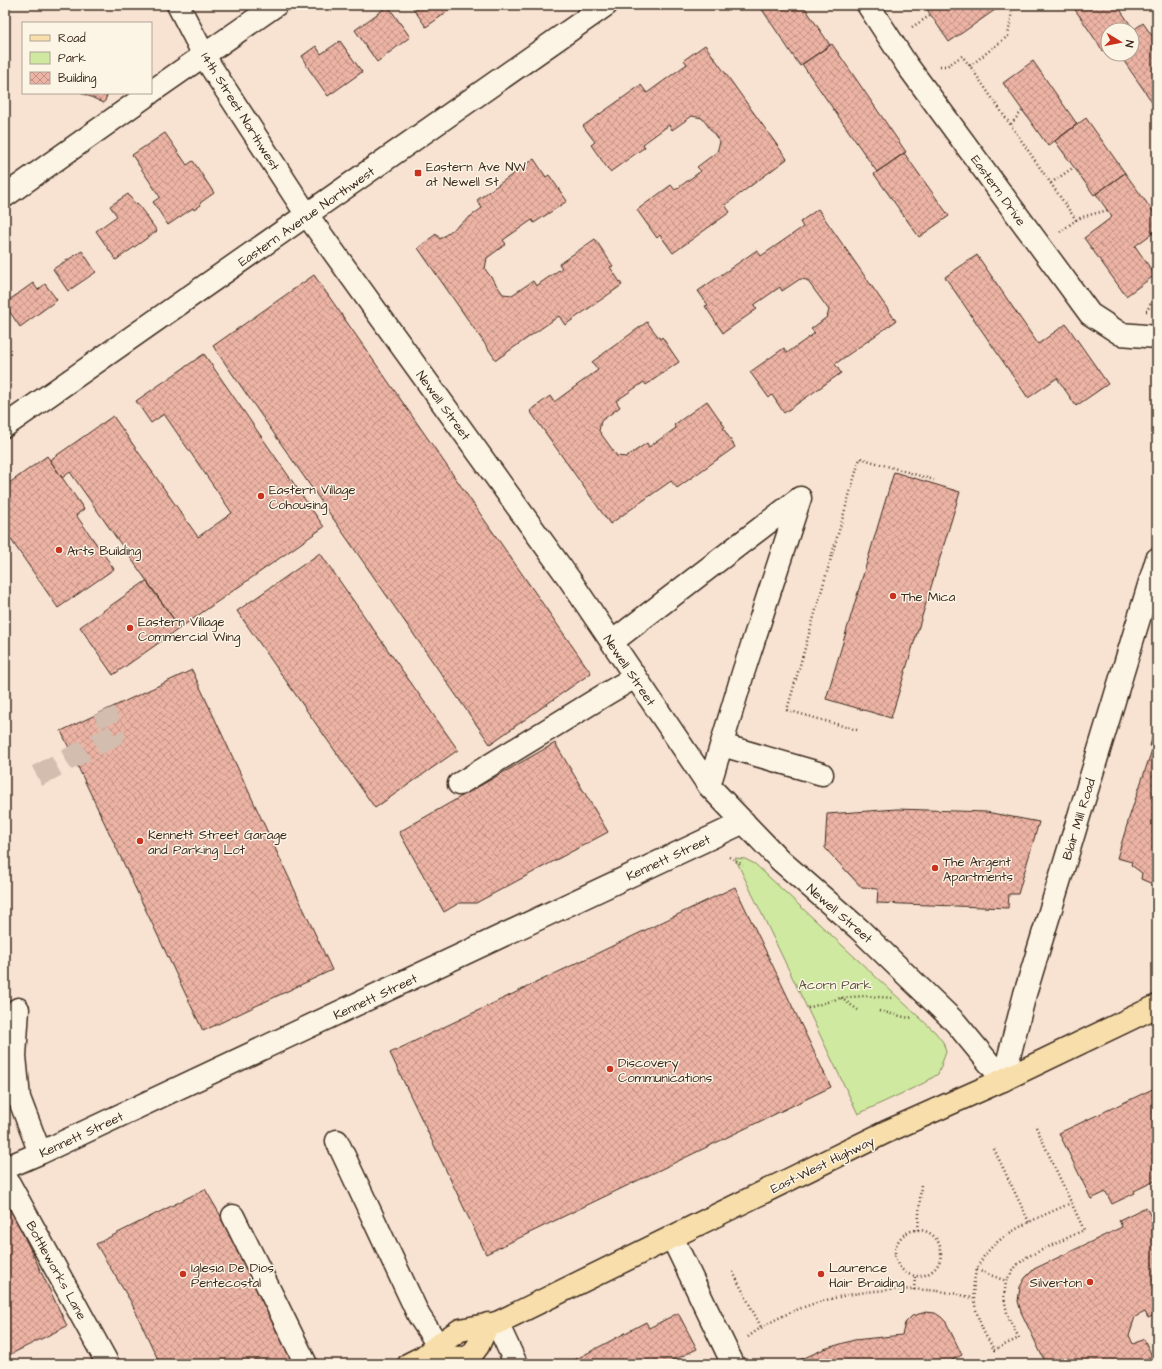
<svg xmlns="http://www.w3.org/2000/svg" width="1162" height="1369" viewBox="0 0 1162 1369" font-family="'Architects Daughter',sans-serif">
<defs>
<pattern id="building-cross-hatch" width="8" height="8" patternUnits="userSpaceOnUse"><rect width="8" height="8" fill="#edb4a5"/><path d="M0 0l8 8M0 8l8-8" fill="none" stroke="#c19386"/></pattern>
</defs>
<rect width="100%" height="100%" fill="#f8e2d2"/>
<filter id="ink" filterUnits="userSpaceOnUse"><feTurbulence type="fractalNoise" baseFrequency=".025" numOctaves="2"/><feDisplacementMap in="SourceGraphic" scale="8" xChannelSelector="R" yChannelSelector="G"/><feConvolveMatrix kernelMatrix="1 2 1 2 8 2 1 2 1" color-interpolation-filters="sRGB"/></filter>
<g filter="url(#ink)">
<path fill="#cfe9a0" stroke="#858a5f" d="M 735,858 L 745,859 L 755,864 L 935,1032 L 943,1042 L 946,1052 L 938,1074 L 924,1083 L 858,1114 Z"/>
<path fill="url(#building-cross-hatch)" stroke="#3b2a1e" d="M 411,5 L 457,5 L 426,27 Z
M 759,5 L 803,5 L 830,45 L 800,66 Z
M 924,5 L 1002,5 L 949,42 Z
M 1072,5 L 1117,5 L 1134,30 L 1132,31 L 1132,30 L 1108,30 L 1108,47 L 1103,51 Z
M 388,6 L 410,37 L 377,62 L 355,30 Z
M 1143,23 L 1157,43 L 1157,109 L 1119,54 L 1132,54 L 1132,31 Z
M 340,41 L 362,72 L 328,96 L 306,65 L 307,64 L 302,56 L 316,46 L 321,54 Z
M 832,44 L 906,152 L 877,172 L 802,64 Z
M 705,45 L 787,159 L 725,205 L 730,212 L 673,253 L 660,235 L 657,238 L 637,210 L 671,185 L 675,190 L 701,171 L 697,167 L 717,152 L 720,142 L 702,118 L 692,116 L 672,130 L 669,125 L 643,144 L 645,147 L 610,172 L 591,145 L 595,142 L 583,126 L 641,85 L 647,93 L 687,64 L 684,60 Z
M 1033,61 L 1077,124 L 1048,146 L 1003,83 Z
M 82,93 L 108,93 L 104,103 Z
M 1086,118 L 1125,173 L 1094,195 L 1055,141 Z
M 165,133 L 187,165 L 193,161 L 214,193 L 200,203 L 201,205 L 194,210 L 193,208 L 168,225 L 153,202 L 160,197 L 132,155 Z
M 904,153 L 949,216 L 919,237 L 874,174 Z
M 534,159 L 546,177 L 549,175 L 567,201 L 534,223 L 532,220 L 503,240 L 506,244 L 487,258 L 485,269 L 503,294 L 512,295 L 533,281 L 536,286 L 562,268 L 559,264 L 595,239 L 613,266 L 610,267 L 622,285 L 565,325 L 559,316 L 496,360 L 418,248 L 436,234 L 440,239 L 482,208 L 477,200 Z
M 1125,173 L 1157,217 L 1157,230 L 1135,246 L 1155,275 L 1126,296 L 1084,238 L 1112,217 L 1096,194 Z
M 128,194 L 135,204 L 137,203 L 157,231 L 116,260 L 96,231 L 117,216 L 110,206 Z
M 818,209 L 896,321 L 835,364 L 841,373 L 784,413 L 772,395 L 769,398 L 750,372 L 784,348 L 787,353 L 815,333 L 811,329 L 827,317 L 829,310 L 807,280 L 800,279 L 782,291 L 780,287 L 754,305 L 757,309 L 723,333 L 705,306 L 708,305 L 698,291 L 757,250 L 761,256 L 803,227 L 800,222 Z
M 82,251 L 96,272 L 68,291 L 53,269 Z
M 977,255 L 1038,344 L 1066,324 L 1108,384 L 1076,406 L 1057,378 L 1028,398 L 945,277 Z
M 314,275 L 591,673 L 490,744 L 213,346 Z
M 33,283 L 38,290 L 45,284 L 57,300 L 20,327 L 5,305 L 5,303 Z
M 647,322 L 660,339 L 662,337 L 679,362 L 646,385 L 644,382 L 616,401 L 620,407 L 601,421 L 599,431 L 617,456 L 626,457 L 647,443 L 649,447 L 676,428 L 674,425 L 707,401 L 725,427 L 723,428 L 735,447 L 677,488 L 671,481 L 610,524 L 530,411 L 550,396 L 554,402 L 598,370 L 592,362 Z
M 204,354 L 324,527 L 180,628 L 70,472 L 62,478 L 50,460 L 113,416 L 198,537 L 232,513 L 164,414 L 151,423 L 136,401 Z
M 47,456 L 84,509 L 76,515 L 114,569 L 58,608 L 5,531 L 5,486 Z
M 894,472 L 960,492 L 891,718 L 826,699 Z
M 320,553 L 458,750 L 375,808 L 237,611 Z
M 146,581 L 180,628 L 113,675 L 80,627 Z
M 192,670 L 332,970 L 203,1031 L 61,731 Z
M 1155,728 L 1157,728 L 1157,886 L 1141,879 L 1142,873 L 1131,865 L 1132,862 L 1117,858 L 1130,815 L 1153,747 L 1150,746 Z
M 555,743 L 608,832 L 476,903 L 459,903 L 444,912 L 399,832 Z
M 897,809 L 986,812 L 1039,822 L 1018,894 L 1009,894 L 1008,908 L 877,903 L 878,889 L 862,888 L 825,848 L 827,814 Z
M 735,887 L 831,1087 L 486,1254 L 390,1053 Z
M 1157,1087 L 1157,1180 L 1134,1191 L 1135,1193 L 1112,1204 L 1106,1192 L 1091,1199 L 1059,1133 Z
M 205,1189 L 239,1247 L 294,1364 L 160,1364 L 131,1302 L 96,1244 Z
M 1146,1207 L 1157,1229 L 1157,1314 L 1148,1318 L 1145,1312 L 1135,1317 L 1129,1335 L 1133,1344 L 1144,1339 L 1152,1356 L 1148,1358 L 1151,1364 L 1046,1364 L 1021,1312 L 1018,1301 L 1020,1287 L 1025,1278 L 1034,1269 L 1122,1227 L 1119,1220 Z
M 11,1209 L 67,1326 L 5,1357 L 5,1211 Z
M 926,1312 L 935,1313 L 941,1317 L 946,1322 L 962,1355 L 952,1360 L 954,1364 L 791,1364 L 824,1349 L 854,1340 L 902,1335 L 905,1323 L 912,1316 Z
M 678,1313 L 697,1349 L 665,1364 L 567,1364 L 646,1322 L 649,1328 Z"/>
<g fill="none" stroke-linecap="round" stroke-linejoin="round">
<path stroke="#d2bdae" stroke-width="22" stroke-dasharray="22 11" stroke-linecap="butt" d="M 37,776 L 114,735 L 104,711"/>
<defs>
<path id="minor" d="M 178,5 L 207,61 L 307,215 L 570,580 L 709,786 L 780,860 L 859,929 L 956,1023 L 1003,1080
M 868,5 L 907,65 L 1090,314 L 1121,334 L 1157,337
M 151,92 L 276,5
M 5,196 L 150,93
M 5,426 L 606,5
M 612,642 L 800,498
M 722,745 L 822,774
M 459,784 L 606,694 L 635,677
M 709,786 L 743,673 L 800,498
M 18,1009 L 15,1056 L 19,1098 L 40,1153
M 1003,1080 L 1025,994 L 1157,559
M 337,1141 L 419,1316 L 438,1345
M 5,1168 L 40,1153 L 744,822
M 5,1176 L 108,1364
M 233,1216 L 306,1364
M 672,1237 L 733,1364
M 497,1323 L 516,1364"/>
<path id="major" d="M 423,1357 L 469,1358 L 478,1346 L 488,1324
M 409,1364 L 423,1357 L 438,1345 L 460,1330 L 497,1323 L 886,1132 L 1003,1080 L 1157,1006"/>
</defs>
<use href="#minor" stroke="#3b2a1e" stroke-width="25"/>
<use href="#major" stroke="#3b2a1e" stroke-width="25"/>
<path stroke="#3b2a1e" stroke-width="2.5" stroke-dasharray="1 3" stroke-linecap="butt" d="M 912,27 L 931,15
M 940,66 L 947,66 L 962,56 L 970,66 L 1076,220 L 1060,232
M 970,66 L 1008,36 L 1013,5
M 1011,124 L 1023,110
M 1051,183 L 1074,167
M 1076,220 L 1082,217 L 1108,210
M 1152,233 L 1157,239
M 1146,311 L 1147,311 L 1156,293 L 1157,293
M 857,730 L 787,710 L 860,458 L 934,480
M 729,857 L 743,865
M 841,998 L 858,1010
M 808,1008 L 840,998 L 865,996 L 894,998
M 879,1011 L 909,1018 L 913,1017
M 1036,1127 L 1084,1230 L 1027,1257 L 1017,1265 L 1006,1281 L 1004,1298 L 1008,1317 L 1019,1338 L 994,1350 C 990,1342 984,1334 981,1325 C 951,1249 1016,1228 1071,1203
M 994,1149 L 1029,1222
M 918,1230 L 921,1184
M895 1253a23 23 0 1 1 46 0a23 23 0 1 1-46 0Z
M 977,1270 L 1006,1281
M 733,1272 L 761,1327
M 914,1290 L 915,1276
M 748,1337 C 800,1297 882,1283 946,1292 C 955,1293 964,1296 973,1298
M 696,1364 L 704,1360"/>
<use href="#minor" stroke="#fcf5e5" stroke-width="22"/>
<use href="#major" stroke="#f8deab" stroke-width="22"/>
</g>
</g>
<g fill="#c8321e" stroke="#fcf5e5" stroke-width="1.5">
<rect x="414" y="169" width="8" height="8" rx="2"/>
<circle cx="261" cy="496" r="4"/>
<circle cx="59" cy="550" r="4"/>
<circle cx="893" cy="596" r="4"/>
<circle cx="130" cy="628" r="4"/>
<circle cx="140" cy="841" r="4"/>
<circle cx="935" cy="868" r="4"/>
<circle cx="610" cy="1069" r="4"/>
<circle cx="183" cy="1274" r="4"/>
<circle cx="821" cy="1274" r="4"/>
<circle cx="1090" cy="1282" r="4"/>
</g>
<g text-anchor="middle" stroke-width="3" stroke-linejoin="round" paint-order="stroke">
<g font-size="13" fill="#3b2a1e" stroke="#fcf5e5">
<text transform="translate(241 111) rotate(58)" y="5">14th Street Northwest</text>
<text transform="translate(999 190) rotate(54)" y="5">Eastern Drive</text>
<text transform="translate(306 216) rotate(-35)" y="5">Eastern Avenue Northwest</text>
<text transform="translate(444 405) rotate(54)" y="5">Newell Street</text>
<text transform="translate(630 670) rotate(56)" y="5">Newell Street</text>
<text transform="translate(1078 819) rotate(-73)" y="5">Blair Mill Road</text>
<text transform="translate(668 857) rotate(-25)" y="5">Kennett Street</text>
<text transform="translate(840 913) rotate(41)" y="5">Newell Street</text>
<text transform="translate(375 996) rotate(-25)" y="5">Kennett Street</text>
<text transform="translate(81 1134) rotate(-25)" y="5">Kennett Street</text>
<text transform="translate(822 1164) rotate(-26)" y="5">East-West Highway</text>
<text transform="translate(57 1270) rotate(61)" y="5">Bottleworks Lane</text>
</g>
<g font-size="13" fill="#3b2a1e" stroke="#fcf5e5" text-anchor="start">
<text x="426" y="171">Eastern Ave NW<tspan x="426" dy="15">at Newell St</tspan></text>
<text x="269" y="494">Eastern Village<tspan x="269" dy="15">Cohousing</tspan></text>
<text x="67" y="555">Arts Building</text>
<text x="901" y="601">The Mica</text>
<text x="138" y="626">Eastern Village<tspan x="138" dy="15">Commercial Wing</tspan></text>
<text x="148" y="839">Kennett Street Garage<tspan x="148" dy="15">and Parking Lot</tspan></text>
<text x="943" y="866">The Argent<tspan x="943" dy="15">Apartments</tspan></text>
<text x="618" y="1067">Discovery<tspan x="618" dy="15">Communications</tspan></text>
<text x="191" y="1272">Iglesia De Dios<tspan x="191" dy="15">Pentecostal</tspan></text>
<text x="829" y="1272">Laurence<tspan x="829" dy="15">Hair Braiding</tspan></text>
<text x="1082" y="1287" text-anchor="end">Silverton</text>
</g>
<g font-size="13" fill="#595038" stroke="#fcf5e5">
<text x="835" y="989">Acorn Park</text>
</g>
</g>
<rect width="1162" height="1369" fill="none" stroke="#fcf5e5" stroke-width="20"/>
<rect x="10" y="10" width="1142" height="1349" fill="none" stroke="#3b2a1e" stroke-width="1.5" filter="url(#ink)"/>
<rect x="22" y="22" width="130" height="72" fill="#fcf5e5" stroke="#afa495"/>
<rect x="30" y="35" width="20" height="6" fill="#f8deab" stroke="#afa495"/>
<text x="58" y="42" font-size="12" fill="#3b2a1e">Road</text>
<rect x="30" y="52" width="20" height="12" fill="#cfe9a0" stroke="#afa495"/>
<text x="58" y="62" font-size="12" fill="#3b2a1e">Park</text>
<rect x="30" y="72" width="20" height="12" fill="url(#building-cross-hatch)" stroke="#afa495"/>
<text x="58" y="82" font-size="12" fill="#3b2a1e">Building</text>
<g transform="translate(1120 42) rotate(100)"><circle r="19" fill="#fcf5e5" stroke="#afa495"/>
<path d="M0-3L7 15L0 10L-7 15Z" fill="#c8321e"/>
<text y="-6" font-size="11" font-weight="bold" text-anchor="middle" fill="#3b2a1e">N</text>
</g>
</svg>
